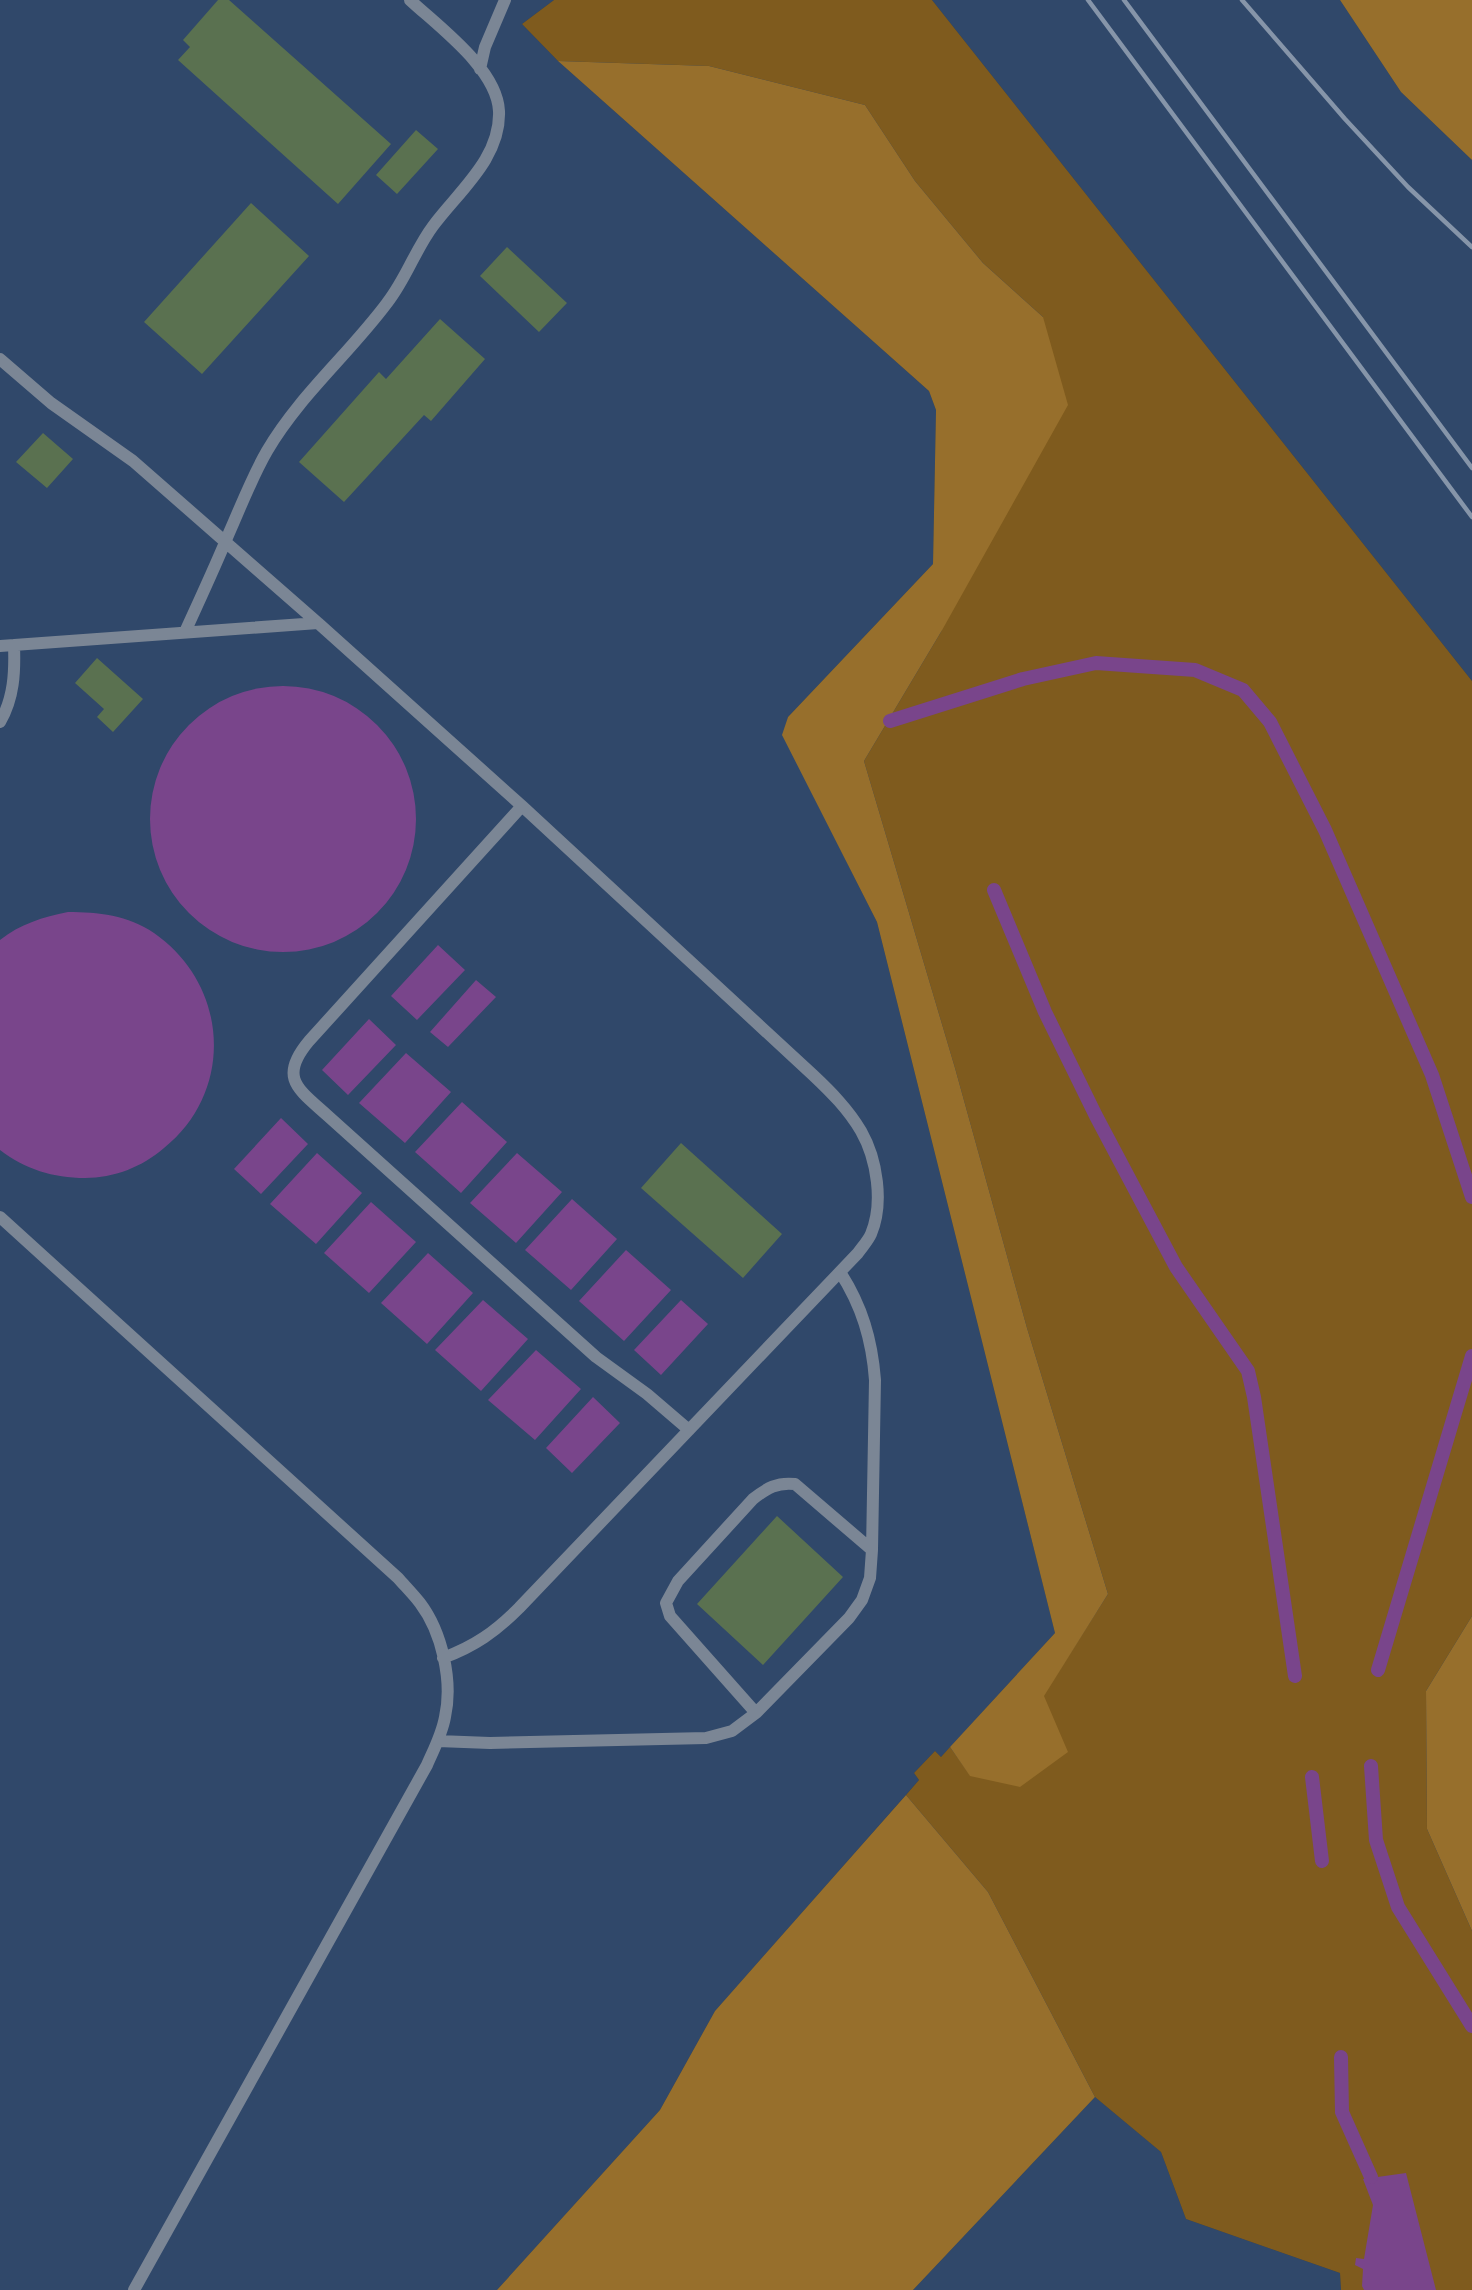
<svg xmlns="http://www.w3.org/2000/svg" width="1472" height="2290" viewBox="0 0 1472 2290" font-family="Montserrat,sans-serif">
<rect width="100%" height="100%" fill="#263c59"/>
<path fill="#30486a" d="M 0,0 L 554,0 L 522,24 L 558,61 L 929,391 L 936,410 L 933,564 L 788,717 L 783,735 L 877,922 L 1055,1633 L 941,1757 L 935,1751 L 914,1773 L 919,1780 L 715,2011 L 660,2110 L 497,2290 L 0,2290 Z
M 932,0 L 1340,0 L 1401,92 L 1472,160 L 1472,681 Z
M 1095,2097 L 1161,2152 L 1186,2219 L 1340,2273 L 1341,2290 L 913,2290 Z"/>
<path fill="#7f5b1e" d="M 554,0 L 932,0 L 1472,681 L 1472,1616 L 1426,1691 L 1427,1829 L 1472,1931 L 1472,2290 L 1341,2290 L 1340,2273 L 1186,2219 L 1161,2152 L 1095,2097 L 988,1892 L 906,1795 L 919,1780 L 914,1773 L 935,1751 L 941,1757 L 950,1747 L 970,1775 L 1043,1696 L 1108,1594 L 1027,1328 L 955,1068 L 864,761 L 941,632 L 1043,317 L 983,263 L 915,181 L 865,105 L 709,66 L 558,61 L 522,24 Z"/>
<path fill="#976f2c" d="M 1340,0 L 1472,0 L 1472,160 L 1401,92 Z
M 558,61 L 709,66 L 865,105 L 915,181 L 983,263 L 1043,317 L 1068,405 L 941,632 L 864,761 L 955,1068 L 1027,1328 L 1108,1594 L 1044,1696 L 1068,1752 L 1020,1787 L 970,1776 L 950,1747 L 1055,1633 L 877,922 L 782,735 L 788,717 L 933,564 L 936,410 L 929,391 Z
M 1472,1616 L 1472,1931 L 1427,1829 L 1426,1691 Z
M 906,1795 L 988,1892 L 1095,2097 L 913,2290 L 497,2290 L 660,2110 L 715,2011 Z"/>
<path fill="#79458b" d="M150 819a133 133 0 1 1 266 0a133 133 0 1 1-266 0Z
M 68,912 C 98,912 128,915 154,933 C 229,985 235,1091 164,1148 C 142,1167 114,1178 85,1178 C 53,1178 25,1169 0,1150 L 0,940 C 20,924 43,917 68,912 Z
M 438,945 L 465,970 L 417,1020 L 391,996 Z
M 476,980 L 496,997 L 448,1047 L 430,1032 Z
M 369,1019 L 396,1045 L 348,1095 L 322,1070 Z
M 406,1053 L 451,1092 L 405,1143 L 359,1103 Z
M 462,1102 L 507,1142 L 461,1193 L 415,1152 Z
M 281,1118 L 308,1144 L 261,1194 L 234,1169 Z
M 317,1153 L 362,1193 L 316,1244 L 270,1204 Z
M 517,1153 L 562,1192 L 516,1243 L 470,1203 Z
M 572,1199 L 617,1239 L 571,1290 L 525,1250 Z
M 371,1202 L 416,1242 L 369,1293 L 324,1253 Z
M 626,1250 L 671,1290 L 624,1341 L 579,1301 Z
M 428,1253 L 473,1293 L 427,1344 L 381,1303 Z
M 483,1300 L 528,1339 L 481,1391 L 435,1350 Z
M 681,1300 L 708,1324 L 661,1375 L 634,1350 Z
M 536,1350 L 581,1389 L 535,1440 L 488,1400 Z
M 593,1397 L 620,1423 L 572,1473 L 546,1448 Z
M 1406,2173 L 1436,2290 L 1364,2290 L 1362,2286 L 1363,2269 L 1355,2265 L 1356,2258 L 1364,2259 L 1373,2205 L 1363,2179 Z"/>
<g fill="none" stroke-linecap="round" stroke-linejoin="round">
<path stroke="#79458b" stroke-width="14" d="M 890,721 L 1023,679 L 1096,663 L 1195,670 L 1243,690 L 1270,722 L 1325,830 L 1432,1075 L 1472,1197
M 994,890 L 1045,1012 L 1096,1116 L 1176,1267 L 1248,1371 L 1254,1397 L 1295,1676
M 1378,1670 L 1472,1356
M 1371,1766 L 1376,1840 L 1398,1907 L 1472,2026
M 1312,1777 L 1322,1861
M 1341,2057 L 1342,2112 L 1371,2177"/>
</g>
<path fill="#5a7150" d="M 218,0 L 229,0 L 391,144 L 338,204 L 178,60 L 190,47 L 183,40 Z
M 416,130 L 438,149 L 397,194 L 376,175 Z
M 251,203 L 309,256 L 202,374 L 144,322 Z
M 507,247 L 567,303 L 539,332 L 480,276 Z
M 440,319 L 485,359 L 431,421 L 424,415 L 344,502 L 299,462 L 379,372 L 386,379 Z
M 43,433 L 73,459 L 47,488 L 16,462 Z
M 97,658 L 143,699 L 113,732 L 97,717 L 104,709 L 75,683 Z
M 681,1143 L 782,1234 L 743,1278 L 641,1188 Z
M 777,1516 L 843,1577 L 763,1665 L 697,1604 Z"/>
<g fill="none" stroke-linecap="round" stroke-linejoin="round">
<path stroke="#7b8695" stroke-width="12" d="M 480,69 L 485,47 L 505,0
M 0,359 L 51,403 L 133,461 L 318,623
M 185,632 C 200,599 215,567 229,533 C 241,506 252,477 267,451 C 299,396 349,354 387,303 C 406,279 415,250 433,226 C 459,191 501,158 499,111 C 497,69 439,27 410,0
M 0,646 L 318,623 L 522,806 L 813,1075 C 831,1092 848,1109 861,1131 C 877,1159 884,1203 871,1234 C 868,1241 862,1247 858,1253 L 519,1608 C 495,1632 475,1646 443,1658
M 0,722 C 14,698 15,672 14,645
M 522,806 L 309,1041 C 278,1078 298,1089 328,1116 L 596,1357 L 647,1394 L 689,1430
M 0,1217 L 398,1578 C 405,1586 413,1594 420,1603 C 442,1632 453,1681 445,1717 C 442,1734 434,1749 427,1765 L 134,2290
M 756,1713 L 670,1616 L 666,1603 L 678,1581 L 753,1499 C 767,1488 777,1482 795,1484 L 872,1550
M 438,1741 L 490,1743 L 706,1738 L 732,1731 L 756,1713 L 849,1618 L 862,1600 L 870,1578 L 872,1550 L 875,1380 C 872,1340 862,1306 840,1272"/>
<path stroke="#8695a9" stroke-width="4.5" d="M 1088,0 L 1472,517
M 1124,0 L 1472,468
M 1242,0 L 1345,119 L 1408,187 L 1472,247"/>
</g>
</svg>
